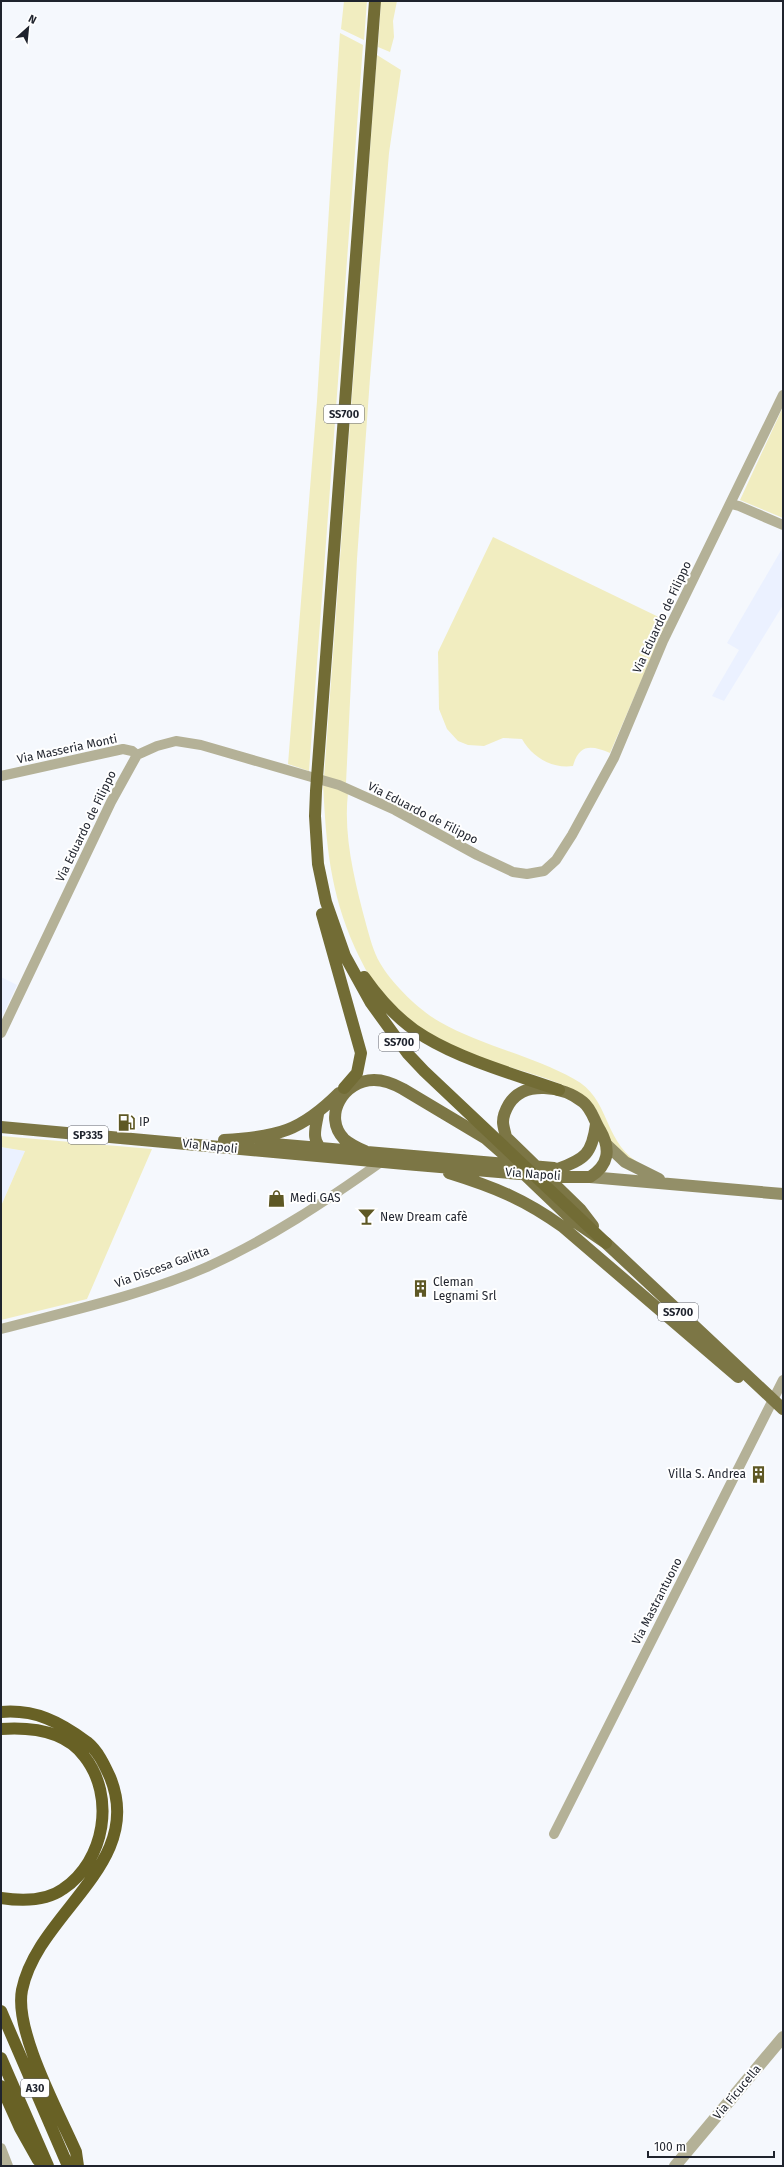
<svg xmlns="http://www.w3.org/2000/svg" width="784" height="2167" viewBox="0 0 784 2167" font-family="'Fira Sans',sans-serif">
<rect width="100%" height="100%" fill="#f5f8fd"/>
<path fill="#ebf1ff" d="M 783,547 L 783,605 L 724,701 L 712,696 L 739,650 L 727,643 Z
M 1,977 L 17,985 L 1,1019 Z
M 1,1147 L 25,1151 L 1,1206 Z"/>
<path fill="#f1edc0" d="M 344,1 L 367,1 L 364,40 L 341,29 Z
M 381,1 L 397,1 L 393,21 L 394,37 L 390,52 L 378,47 Z
M 340,33 L 363,45 L 309,771 L 288,764 L 317,401 Z
M 377,55 L 401,70 L 389,153 L 370,378 L 357,559 L 346,783 L 324,777 Z
M 783,407 L 783,518 L 740,500 Z
M 493,537 L 667,621 L 610,753 C 591,745 579,744 573,766 C 552,769 532,757 522,739 L 503,738 L 484,746 L 468,745 L 458,741 L 447,729 L 439,709 L 438,652 Z
M 323,783 L 348,793 C 343,836 355,882 366,924 C 370,938 373,951 380,963 C 392,984 420,1011 440,1022 C 482,1046 533,1056 574,1079 C 610,1098 603,1139 636,1161 L 633,1164 C 626,1157 616,1151 611,1143 C 602,1129 601,1110 587,1099 C 560,1077 503,1068 469,1054 C 438,1041 406,1022 384,997 C 372,983 363,965 355,948 C 330,892 326,844 323,783 Z
M 1,1136 L 152,1149 L 87,1299 L 1,1320 L 1,1206 L 25,1151 L 1,1147 Z"/>
<g fill="none" stroke-linecap="round" stroke-linejoin="round">
<path stroke="#b4b197" stroke-width="10" d="M 731,504 L 739,506 L 783,525
M 1,776 L 123,749 L 132,751 L 137,755
M 1,1033 L 111,802 L 137,755 L 157,746 L 176,741 L 201,745 L 339,785 L 395,810 L 477,855 L 513,872 L 527,874 L 544,871 L 556,860 L 572,835 L 614,758 L 663,641 L 783,395
M 1,1329 C 69,1311 143,1295 207,1267 C 269,1239 326,1201 381,1162
M 554,1834 L 783,1380
M 1,2148 L 8,2166"/>
<path stroke="#b4b197" stroke-width="12" d="M 675,2166 L 783,2037"/>
<path stroke="#938f68" stroke-width="12" d="M 607,1145 L 625,1162 L 659,1179
M 590,1177 L 783,1194"/>
<path stroke="#7c7645" stroke-width="12" d="M 318,1114 C 316,1127 310,1141 324,1151
M 1,1127 L 405,1164 L 556,1177 L 590,1177
M 224,1140 C 278,1137 301,1131 339,1093
M 250,1142 L 554,1168
M 365,1151 C 358,1148 350,1144 344,1139 C 322,1116 344,1080 374,1080 C 384,1080 394,1084 403,1089 L 485,1138 L 501,1152 L 571,1219 L 606,1243 L 783,1409
M 558,1169 C 585,1159 592,1154 596,1124
M 449,1173 C 494,1187 524,1199 563,1227 L 738,1377
M 590,1177 C 609,1165 611,1149 600,1130 C 594,1121 592,1109 583,1102 C 563,1086 524,1080 509,1104 C 506,1109 503,1115 503,1122 C 503,1126 505,1132 506,1137 L 580,1209 L 593,1226"/>
<path stroke="#726c35" stroke-width="12" d="M 375,1 L 316,791 L 315,816 L 318,864 L 326,902 L 345,956 L 371,1003 L 408,1054 L 424,1071 L 606,1243
M 322,914 L 361,1053 L 357,1073 L 344,1088
M 364,977 C 380,1000 400,1022 425,1037 C 463,1060 516,1075 559,1090"/>
<path stroke="#686125" stroke-width="12" d="M 1,1712 C 35,1709 60,1722 87,1742 C 98,1751 104,1764 110,1777 C 146,1864 38,1912 22,1990 C 14,2031 59,2113 76,2152 L 78,2166
M 1,1729 C 30,1727 65,1731 84,1756 C 116,1796 105,1861 63,1889 C 45,1902 21,1901 1,1898
M 1,2011 L 68,2166
M 1,2058 L 48,2166
M 1,2086 L 20,2128 L 38,2160"/>
</g>
<defs>
<symbol id="fuel-bare" viewBox="-9 -9 18 18"><path d="M-5.5-6h7V0h2V4h1.3V-2.5L3-4.5l.8-.8L6-3V5H2.5V1h-1V6h-7ZM-4.2-4.7v3.2H.2V-4.7Z" fill="#5e5824" stroke="#fff" stroke-width="2.5" paint-order="stroke"/></symbol>
<symbol id="shop-bare" viewBox="-9 -9 18 18"><path d="M-5-2.5h2.3a2.7 3.5 0 0 1 5.4 0H5L5.5 6h-11ZM-1.5-2.5h3a1.5 2.3 0 0 0-3 0Z" fill="#5e5824" stroke="#fff" stroke-width="2.5" paint-order="stroke"/></symbol>
<symbol id="bar-bare" viewBox="-9 -9 18 18"><path d="M-6-5H6L.8 .8V4.5H3.5V6h-7V4.5H-.8V.8Z" fill="#5e5824" stroke="#fff" stroke-width="2.5" paint-order="stroke"/></symbol>
<symbol id="building-bare" viewBox="-9 -9 18 18"><path d="M-4-6H4V6H1V3H-1V6H-4ZM-2.5-4.3h1.7v1.8h-1.7ZM.8-4.3h1.7v1.8H.8ZM-2.5-1h1.7V.8h-1.7ZM.8-1h1.7V.8H.8Z" fill="#5e5824" stroke="#fff" stroke-width="2.5" paint-order="stroke"/></symbol>
</defs>
<g fill-rule="evenodd">
<use href="#fuel-bare" x="114" y="1110" width="25" height="25"/>
<use href="#shop-bare" x="264" y="1186" width="25" height="25"/>
<use href="#bar-bare" x="354" y="1204" width="25" height="25"/>
<use href="#building-bare" x="408" y="1276" width="25" height="25"/>
<use href="#building-bare" x="746" y="1462" width="25" height="25"/>
</g>
<g text-anchor="middle" stroke-width="4" stroke-linejoin="round" paint-order="stroke">
<g fill="#fff" stroke="#62656c" stroke-width="1">
<rect x="324" y="405" width="40" height="18" rx="3"/>
<rect x="379" y="1033" width="40" height="18" rx="3"/>
<rect x="68" y="1126" width="40" height="18" rx="3"/>
<rect x="658" y="1303" width="40" height="18" rx="3"/>
<rect x="21" y="2079" width="28" height="18" rx="3"/>
</g>
<g font-size="11" font-weight="bold" fill="#1f232d">
<text x="344" y="418">SS700</text>
<text x="399" y="1046">SS700</text>
<text x="88" y="1139">SP335</text>
<text x="678" y="1316">SS700</text>
<text x="35" y="2092">A30</text>
</g>
<g font-size="12" fill="#1f232d" stroke="#fff">
<text transform="translate(662 617) rotate(-65)" y="4">Via Eduardo de Filippo</text>
<text transform="translate(67 749) rotate(-12)" y="4">Via Masseria Monti</text>
<text transform="translate(423 813) rotate(27)" y="4">Via Eduardo de Filippo</text>
<text transform="translate(86 826) rotate(-64)" y="4">Via Eduardo de Filippo</text>
<text transform="translate(210 1146) rotate(6)" y="4">Via Napoli</text>
<text transform="translate(533 1174) rotate(4)" y="4">Via Napoli</text>
<text transform="translate(162 1267) rotate(-20)" y="4">Via Discesa Galitta</text>
<text transform="translate(657 1601) rotate(-63)" y="4">Via Mastrantuono</text>
<text transform="translate(737 2092) rotate(-50)" y="4">Via Ficucella</text>
</g>
<g font-size="12" fill="#1f232d" stroke="#fff" text-anchor="start">
<text x="139" y="1126">IP</text>
<text x="290" y="1202">Medi GAS</text>
<text x="380" y="1221">New Dream cafè</text>
<text x="433" y="1286">Cleman<tspan x="433" dy="14">Legnami Srl</tspan></text>
<text x="746" y="1478" text-anchor="end">Villa S. Andrea</text>
</g>
</g>
<rect width="784" height="2167" fill="none" stroke="#1f232d" stroke-width="4"/>
<g transform="translate(28 28) rotate(27)" stroke="#ffffff" stroke-width="3" paint-order="stroke">
<path d="M0-3L7 15L0 10L-7 15Z" fill="#1f232d"/>
<text y="-6" font-size="11" font-weight="bold" text-anchor="middle" fill="#1f232d">N</text>
</g>
<path d="M648 2151v6h126v-6" fill="none" stroke="#1f232d" stroke-width="2"/>
<text x="654" y="2151" font-size="12" fill="#1f232d" stroke="#ffffff" stroke-width="3" paint-order="stroke">100 m</text>
</svg>
